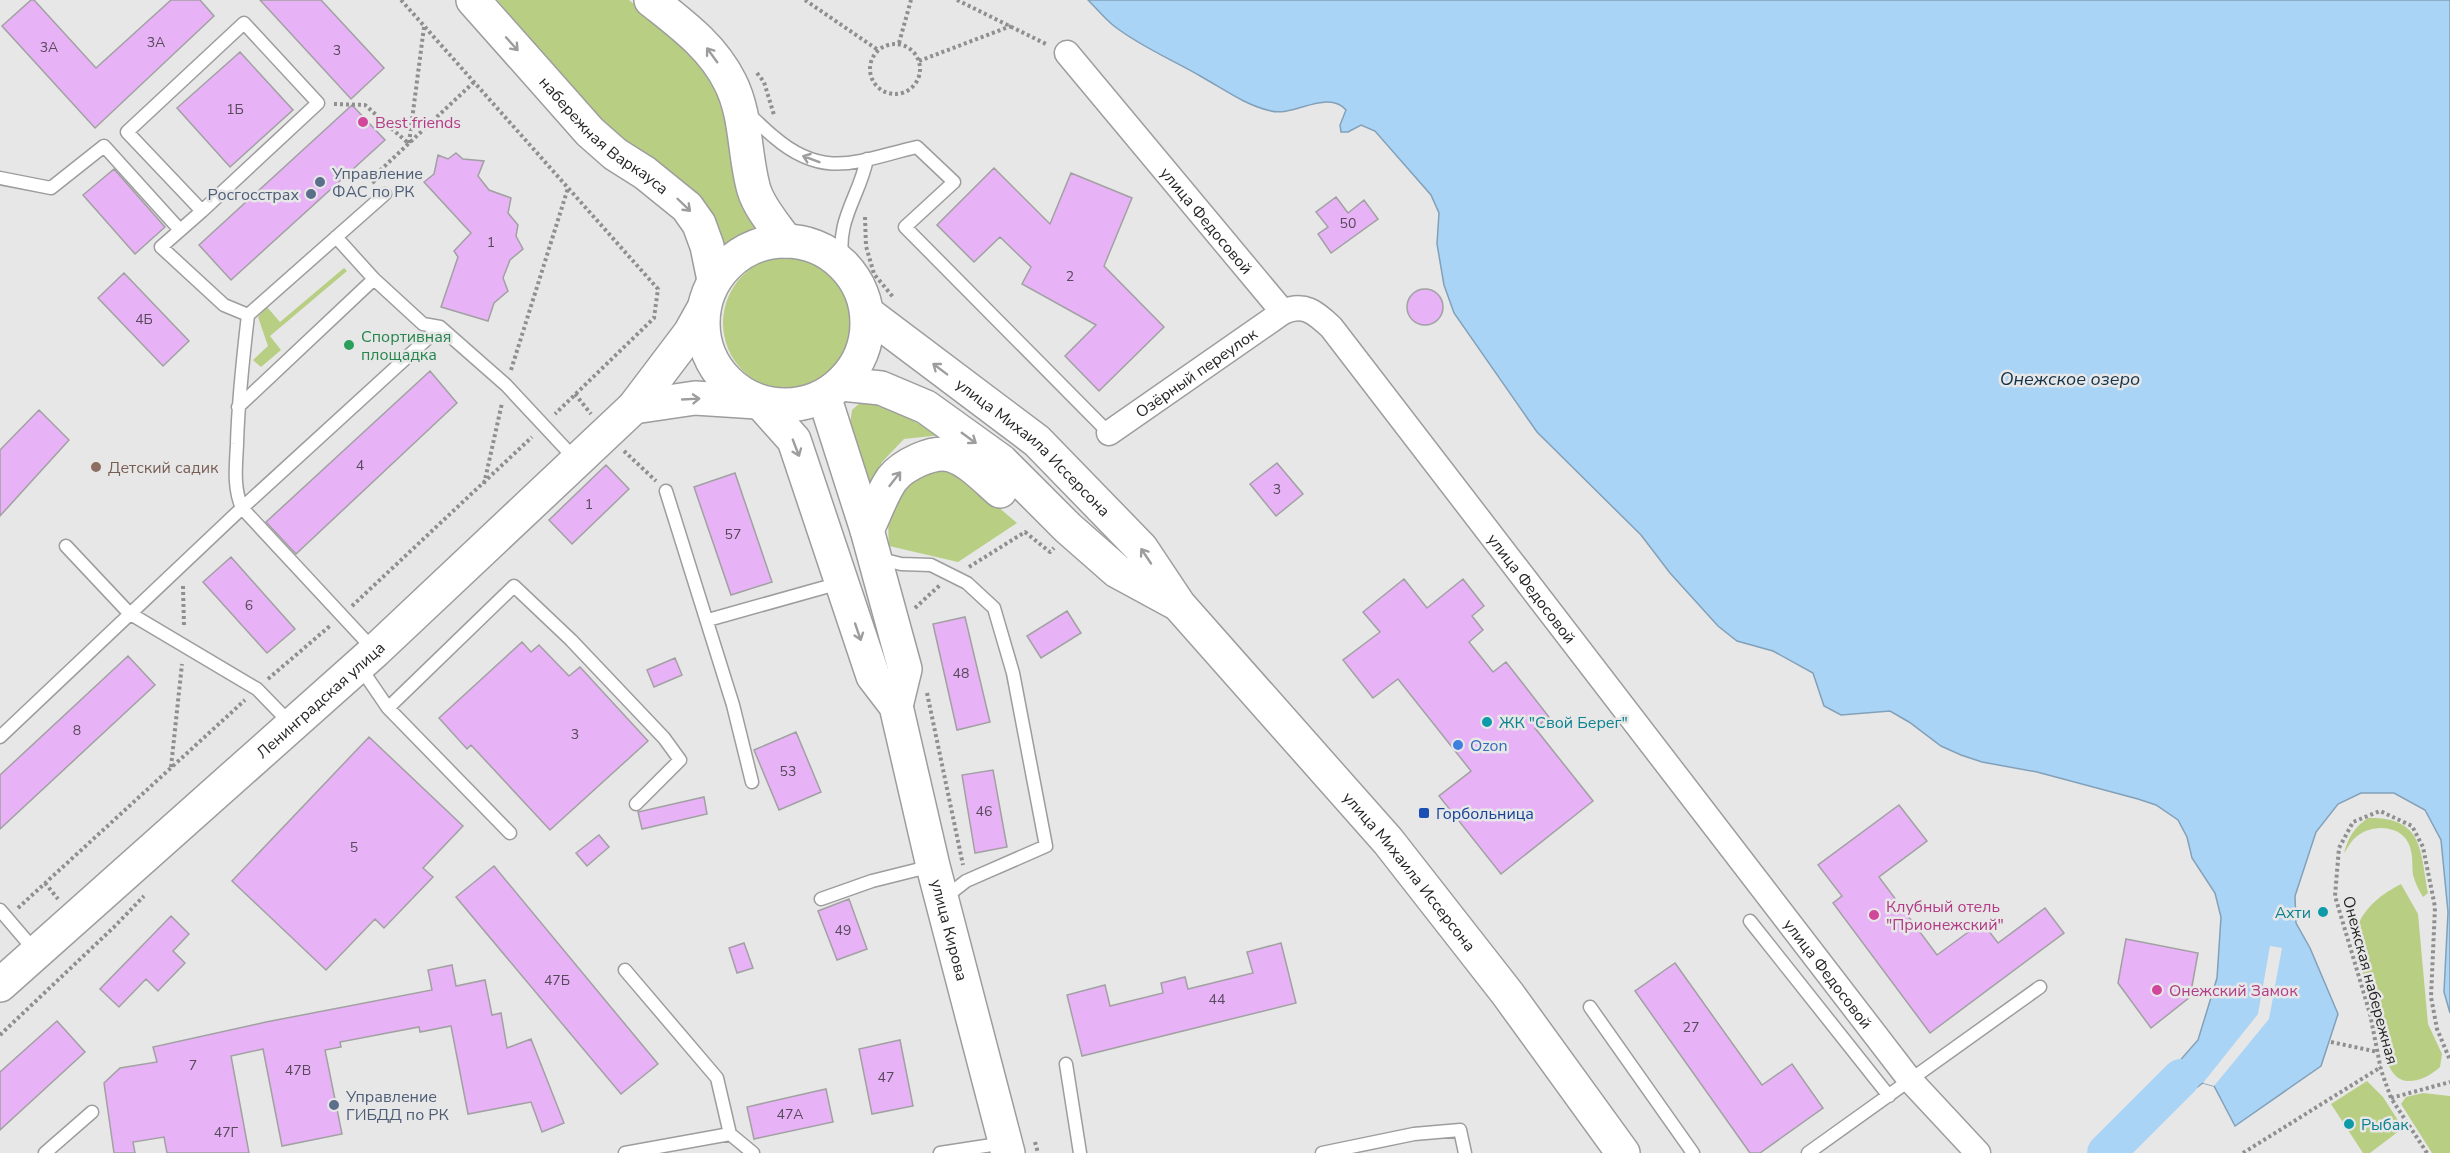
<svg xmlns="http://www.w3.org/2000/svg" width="2450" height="1153" viewBox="0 0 2450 1153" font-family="'Nunito Sans',sans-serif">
<rect width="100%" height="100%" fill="#e7e7e8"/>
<path fill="#b8ce83" d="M 497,0 L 629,0 L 670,33 L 691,53 L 722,101 L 760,225 L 722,246 L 612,133 Z
M723 323a67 67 0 1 1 134 0a67 67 0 1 1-134 0Z
M 344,268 L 347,271 L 270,336 L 281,350 L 261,367 L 253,360 L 268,346 L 258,317 L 267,307 L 280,322 Z
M 861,402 L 884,406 L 941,435 L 904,439 L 882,462 L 871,490 L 849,432 L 852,410 Z
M 937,468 L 964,478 L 1017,523 L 958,562 L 889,546 C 886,498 891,484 937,468 Z
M 2368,818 C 2423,817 2420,849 2428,893 L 2423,897 C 2419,890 2415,883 2413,875 C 2412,866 2413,856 2410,847 C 2403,824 2370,823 2355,838 C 2351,841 2348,848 2344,853 C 2349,836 2354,828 2368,818 Z
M 2401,884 L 2418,914 L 2428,1024 L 2442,1054 L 2440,1067 C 2431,1075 2421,1081 2408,1081 C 2381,1080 2381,1026 2375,1007 C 2371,992 2351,949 2354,937 C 2360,911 2378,896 2401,884 Z
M 2367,1081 L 2383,1097 L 2403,1128 L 2370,1153 L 2363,1153 L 2331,1104 Z
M 2423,1093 L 2450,1096 L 2450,1153 L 2432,1153 L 2401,1104 L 2406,1097 Z"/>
<path fill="#aad4f6" stroke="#82a0b8" stroke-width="1.5" d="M 1088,0 L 2450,0 L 2450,1013 L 2444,992 L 2448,912 L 2441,840 L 2425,810 L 2394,793 L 2361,793 L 2338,804 L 2316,832 L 2295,896 L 2296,923 L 2310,948 L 2338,1014 L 2321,1066 L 2235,1126 L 2214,1086 L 2203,1083 C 2190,1092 2159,1117 2143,1115 L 2139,1107 L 2198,1040 L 2217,978 L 2221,917 L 2215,893 L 2192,858 L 2187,837 L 2178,820 L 2156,805 L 2138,799 L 2037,772 L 1982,762 L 1961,755 L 1941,746 L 1909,722 L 1890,711 L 1841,715 L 1824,706 L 1813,673 L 1773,651 L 1737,641 L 1718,626 L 1670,573 L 1641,535 L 1537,432 L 1454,313 L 1444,285 L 1437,244 L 1439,213 L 1431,195 L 1375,131 L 1361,125 L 1348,132 L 1341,132 L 1340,125 L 1346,110 C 1328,89 1293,117 1271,111 C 1245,105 1225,90 1202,77 C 1173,60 1141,47 1114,26 C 1105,19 1097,9 1088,0 Z"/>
<path fill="#e7e7e8" d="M 2270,946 L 2282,948 L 2269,1019 L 2214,1086 L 2203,1083 L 2258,1014 Z"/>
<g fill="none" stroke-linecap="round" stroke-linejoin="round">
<path stroke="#aad4f6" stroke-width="38" d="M 2106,1153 L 2181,1078"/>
</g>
<path fill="#e7b2f6" stroke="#a1a1a2" stroke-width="1.5" d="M 31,0 L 34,0 L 96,68 L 171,0 L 200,0 L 214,16 L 95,128 L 2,26 Z
M 260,0 L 321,0 L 384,68 L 351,99 Z
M 240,52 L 293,110 L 230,167 L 177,108 Z
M 352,105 L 385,140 L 231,280 L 199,245 Z
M 456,153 L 463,159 L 484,161 L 478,176 L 489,190 L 511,198 L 508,213 L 518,225 L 516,236 L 523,249 L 510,260 L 503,278 L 508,291 L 494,303 L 488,321 L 441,307 L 458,257 L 454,251 L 471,233 L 424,182 L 434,174 L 438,155 L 448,159 Z
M 994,168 L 1050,224 L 1071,173 L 1132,198 L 1104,266 L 1164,327 L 1099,391 L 1065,356 L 1096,325 L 1022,284 L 1031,267 L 1000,237 L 974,262 L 937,225 Z
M 114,169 L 165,227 L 135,254 L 83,195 Z
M 1336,197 L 1348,213 L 1364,200 L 1378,219 L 1331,253 L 1318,234 L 1328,227 L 1316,212 Z
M 124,273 L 189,341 L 163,366 L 98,298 Z
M1407 307a18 18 0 1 1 36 0a18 18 0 1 1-36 0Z
M 430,371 L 457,403 L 296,554 L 266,522 Z
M 39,410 L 69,440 L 0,516 L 0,450 Z
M 1277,463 L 1303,494 L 1276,516 L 1250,484 Z
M 606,465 L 629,489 L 572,544 L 549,520 Z
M 735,473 L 772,582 L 731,595 L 694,487 Z
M 231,557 L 295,629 L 267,653 L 203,582 Z
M 1404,579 L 1427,608 L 1463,579 L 1484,606 L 1472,616 L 1483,630 L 1469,642 L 1493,672 L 1506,662 L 1549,717 L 1535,728 L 1593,801 L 1501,874 L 1439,796 L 1471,771 L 1398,679 L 1373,698 L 1343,660 L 1380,632 L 1363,612 Z
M 1067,611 L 1081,633 L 1041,658 L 1027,636 Z
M 965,617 L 990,722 L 957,730 L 933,624 Z
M 522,642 L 531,652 L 539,645 L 569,676 L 580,667 L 648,741 L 550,830 L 471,745 L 467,749 L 439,718 Z
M 128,656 L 155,685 L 0,829 L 0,775 Z
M 675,658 L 682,675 L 654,687 L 647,670 Z
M 796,732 L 821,792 L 779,810 L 754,750 Z
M 369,737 L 463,826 L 423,868 L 433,877 L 384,928 L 375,919 L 326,970 L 232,881 Z
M 993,770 L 1007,847 L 975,853 L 962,775 Z
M 704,797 L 707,814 L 642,829 L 638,812 Z
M 1899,805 L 1927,841 L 1879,877 L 1937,955 L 1982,922 L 1998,943 L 2045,908 L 2064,933 L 1930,1033 L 1833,903 L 1842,896 L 1818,865 Z
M 599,835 L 609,847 L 587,866 L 576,853 Z
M 494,866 L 658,1064 L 621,1094 L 456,897 Z
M 849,899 L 867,949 L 837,960 L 818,911 Z
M 171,916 L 189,934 L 173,951 L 185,963 L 158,991 L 146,979 L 119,1007 L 100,989 Z
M 2126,939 L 2198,953 L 2190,997 L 2151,1028 L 2118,983 Z
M 744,943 L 753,968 L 737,973 L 729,948 Z
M 1281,943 L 1296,1003 L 1082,1056 L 1067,995 L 1105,985 L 1110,1006 L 1163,993 L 1161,983 L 1185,977 L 1188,989 L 1253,973 L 1247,952 Z
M 1675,963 L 1762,1085 L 1792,1064 L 1823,1108 L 1760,1153 L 1750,1153 L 1635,991 Z
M 452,965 L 456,986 L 485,980 L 492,1015 L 501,1013 L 507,1048 L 531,1039 L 564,1123 L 542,1132 L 531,1102 L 468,1114 L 451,1026 L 420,1032 L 419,1027 L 340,1042 L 341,1047 L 325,1050 L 342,1134 L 282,1146 L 263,1049 L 231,1056 L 249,1153 L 167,1153 L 164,1137 L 133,1142 L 135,1153 L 114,1153 L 104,1083 L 120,1068 L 157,1062 L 153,1047 L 266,1022 L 432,990 L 428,970 Z
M 57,1021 L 85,1052 L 0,1130 L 0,1072 Z
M 900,1040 L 913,1106 L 872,1114 L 859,1049 Z
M 826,1089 L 833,1122 L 754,1139 L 747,1107 Z"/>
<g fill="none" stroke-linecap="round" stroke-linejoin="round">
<defs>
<path id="lane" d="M 244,23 L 318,103 L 202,211 L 127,132 Z
M 746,112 C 756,120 764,129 774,137 C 825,181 860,160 917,147 L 954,182 L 905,227 L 1109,433
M 0,178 L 51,188 L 104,146 L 180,230
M 202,211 L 161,247 L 224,305 L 248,315 C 243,358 238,401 237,444 C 236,466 233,487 242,508 L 440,327
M 336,237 L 374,279 L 423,324 L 440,327 L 506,385 L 576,460
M 843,264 C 835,220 859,198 867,159
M 248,315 L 385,194
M 238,407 L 374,279
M 666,491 L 733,705 L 752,782
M 66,546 L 129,613 L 257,689 L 291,724
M 877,558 L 901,564 L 931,565 L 967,583 L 994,608 L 1013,673 L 1046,846 L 966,881 L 943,899
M 708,620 L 840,583
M 360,667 L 388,708 L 510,833
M 388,708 L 514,586 L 571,640 L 664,738 L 680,760 L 636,804
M 0,737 L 242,508 L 374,650
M 821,899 L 872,881 L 932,866
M 0,910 L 36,952
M 1750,921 L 1889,1096
M 625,970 L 717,1078 L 730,1134
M 1590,1007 L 1693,1153
M 1066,1064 L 1080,1153
M 45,1153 L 92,1112
M 625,1153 L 730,1134 L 753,1153
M 940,1153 L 1005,1143
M 1322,1153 L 1414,1134 L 1460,1130 L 1465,1153
M 1808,1153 L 2040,987"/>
<g id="street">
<path id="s1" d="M 1067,53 L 1283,312"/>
<path id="s2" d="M 1109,433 L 1283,312 C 1304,302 1316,313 1331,327 L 1910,1080 L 1978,1153"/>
</g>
<g id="secondary">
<path id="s3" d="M 473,0 L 590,132 L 615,154 L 645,173 L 687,207 L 699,224 L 707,246 L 714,280"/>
<path d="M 651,0 C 681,24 712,46 730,82 C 747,115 744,156 754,190 C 760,209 775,225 786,241"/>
<circle cx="785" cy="323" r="82"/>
<path id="s4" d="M 867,313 L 1037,441 L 1141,548 L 1179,605 L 1388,841 L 1507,993 L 1623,1153"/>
<path d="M 841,384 L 881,388 L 926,407 L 1001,461 L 1068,528 L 1117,571 L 1174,602"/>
<path d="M 824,396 L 867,530 L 905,669 L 896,706"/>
<path id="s5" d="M 760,402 L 794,440 L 873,676 L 896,706 L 933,866 L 1008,1153"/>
<path d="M 634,407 L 695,398 L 757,402"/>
<path d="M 867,530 C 875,514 882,493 892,479 C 903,465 933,450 951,455 C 970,461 986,479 1000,491"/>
<path id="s6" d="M 0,985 L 375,651 L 634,407 L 690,333 L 704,308"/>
</g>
</defs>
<use href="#lane" stroke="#9d9d9e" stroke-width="15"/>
<use href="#street" stroke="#9d9d9e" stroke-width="27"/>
<use href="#secondary" stroke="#9d9d9e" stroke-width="36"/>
<path stroke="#8f8f8f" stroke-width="4" stroke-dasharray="3 3" stroke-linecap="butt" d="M 401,0 L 658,289 L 654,318 L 555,414
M 805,0 L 878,50
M 957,0 L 1048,45
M 899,43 L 911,0
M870 69a25 25 0 1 1 50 0a25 25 0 1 1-50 0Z
M 919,61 L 1011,26
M 757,73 L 764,82 L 774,115
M 334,104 L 365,105 L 408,143
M 409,143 L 424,27
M 375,183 L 371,179 L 474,82
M 865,217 L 866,246 L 874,274 L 893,297
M 511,370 L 568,188
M 575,394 L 591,414
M 624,451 L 656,481
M 484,484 L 502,403
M 969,567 L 1025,532 L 1050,552 L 1054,548
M 183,586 L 184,626
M 352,606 L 532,437
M 915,608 L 940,585
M 268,679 L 331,625
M 927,693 L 963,865
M 171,767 L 182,664
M 45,883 L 58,899
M 18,908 L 245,700
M 0,1035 L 114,927 L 144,896
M 2331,1042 L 2378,1052
M 2391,1098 L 2450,1082
M 1035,1142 L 1038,1153
M 2243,1153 L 2381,1067
M 2427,1153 L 2391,1098 L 2381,1070 L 2370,1014 L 2335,896 L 2339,848 L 2353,822 L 2380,811 L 2412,826 L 2423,847 L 2435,907 L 2431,997 L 2437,1029 L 2450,1060"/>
<use href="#lane" stroke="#fff" stroke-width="12"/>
<use href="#street" stroke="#fff" stroke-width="24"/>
<use href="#secondary" stroke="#fff" stroke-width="33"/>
</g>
<defs><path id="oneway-shaft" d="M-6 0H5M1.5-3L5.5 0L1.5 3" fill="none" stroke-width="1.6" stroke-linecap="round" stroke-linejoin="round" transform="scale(1.5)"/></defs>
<g stroke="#9d9d9d">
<use href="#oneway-shaft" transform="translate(512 44) rotate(48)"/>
<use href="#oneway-shaft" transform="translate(712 55) rotate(-126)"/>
<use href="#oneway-shaft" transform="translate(811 159) rotate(-159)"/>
<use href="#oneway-shaft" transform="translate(684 205) rotate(44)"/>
<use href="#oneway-shaft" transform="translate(940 369) rotate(-143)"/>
<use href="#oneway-shaft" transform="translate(691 399) rotate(-3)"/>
<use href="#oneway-shaft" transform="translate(969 438) rotate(36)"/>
<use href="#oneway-shaft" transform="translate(796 448) rotate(69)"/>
<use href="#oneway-shaft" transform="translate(895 479) rotate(-52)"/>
<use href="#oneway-shaft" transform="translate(1146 556) rotate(-124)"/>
<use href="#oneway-shaft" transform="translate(858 632) rotate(71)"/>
</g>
<g fill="#d1479c" stroke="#e7e7e8" stroke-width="2">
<circle cx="363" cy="122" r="6"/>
<circle cx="1874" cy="915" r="6"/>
<circle cx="2157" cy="990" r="6"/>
</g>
<g fill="#5c6f8a" stroke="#e7e7e8" stroke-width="2">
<circle cx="320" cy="182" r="6"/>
<circle cx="311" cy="194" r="6"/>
<circle cx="334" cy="1105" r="6"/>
</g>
<circle fill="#2e9e5b" stroke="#e7e7e8" stroke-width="2" cx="349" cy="345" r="6"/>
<circle fill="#8d6e63" stroke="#e7e7e8" stroke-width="2" cx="96" cy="467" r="6"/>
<g fill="#0f9aa8" stroke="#e7e7e8" stroke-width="2">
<circle cx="1487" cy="722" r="6"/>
<circle cx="2323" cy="912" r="6"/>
<circle cx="2349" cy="1124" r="6"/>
</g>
<circle fill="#3f7fe0" stroke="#e7e7e8" stroke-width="2" cx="1458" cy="745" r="6"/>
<rect fill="#1a4fb4" stroke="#e7e7e8" stroke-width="2" x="1418" y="807" width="12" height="12" rx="3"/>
<g text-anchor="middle" stroke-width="5" stroke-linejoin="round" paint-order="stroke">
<g font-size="14" fill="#56495a">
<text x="156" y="47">3А</text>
<text x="49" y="52">3А</text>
<text x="337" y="55">3</text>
<text x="235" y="114">1Б</text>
<text x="1348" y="228">50</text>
<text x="491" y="247">1</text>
<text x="1070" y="281">2</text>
<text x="144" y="324">4Б</text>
<text x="360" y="470">4</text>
<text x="1277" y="494">3</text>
<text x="589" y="509">1</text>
<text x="733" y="539">57</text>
<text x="249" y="610">6</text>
<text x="961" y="678">48</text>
<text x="77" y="735">8</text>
<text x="575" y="739">3</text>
<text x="788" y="776">53</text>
<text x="984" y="816">46</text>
<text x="354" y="852">5</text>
<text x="843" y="935">49</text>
<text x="557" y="985">47Б</text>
<text x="1217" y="1004">44</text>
<text x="1691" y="1032">27</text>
<text x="193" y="1070">7</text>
<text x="298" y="1075">47В</text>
<text x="886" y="1082">47</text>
<text x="790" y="1119">47А</text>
<text x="226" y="1137">47Г</text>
</g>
<g font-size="16" fill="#b23c85" stroke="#e7e7e8" text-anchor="start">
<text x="375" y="128">Best friends</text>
<text x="1886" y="912">Клубный отель<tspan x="1886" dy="18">"Прионежский"</tspan></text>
<text x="2169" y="996">Онежский Замок</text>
</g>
<g font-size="16" fill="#262626" stroke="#e7e7e8">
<text dy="6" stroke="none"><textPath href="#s3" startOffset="189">набережная Варкауса</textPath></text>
<text dy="6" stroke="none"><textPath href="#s1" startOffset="218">улица Федосовой</textPath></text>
<text dy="6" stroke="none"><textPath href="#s2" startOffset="106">Озёрный переулок</textPath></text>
<text dy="6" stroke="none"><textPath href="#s4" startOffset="214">улица Михаила Иссерсона</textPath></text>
<text dy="6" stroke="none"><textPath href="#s2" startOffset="596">улица Федосовой</textPath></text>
<text dy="6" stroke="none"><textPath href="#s6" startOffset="429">Ленинградская улица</textPath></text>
<text dy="6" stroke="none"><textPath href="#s4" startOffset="783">улица Михаила Иссерсона</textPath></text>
<text dy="6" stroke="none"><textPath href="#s5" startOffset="568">улица Кирова</textPath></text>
<text dy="6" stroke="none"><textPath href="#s2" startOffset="1082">улица Федосовой</textPath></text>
<text transform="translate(2371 980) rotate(75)" y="6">Онежская набережная</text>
</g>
<g font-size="16" fill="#4e5e75" stroke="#e7e7e8" text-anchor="start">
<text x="332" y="179">Управление<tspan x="332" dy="18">ФАС по РК</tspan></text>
<text x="299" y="200" text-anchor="end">Росгосстрах</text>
<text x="346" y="1102">Управление<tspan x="346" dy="18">ГИБДД по РК</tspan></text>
</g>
<g font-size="16" fill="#27864d" stroke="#e7e7e8" text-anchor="start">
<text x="361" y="342">Спортивная<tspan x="361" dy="18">площадка</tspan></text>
</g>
<g font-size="16" fill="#785e54" stroke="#e7e7e8" text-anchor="start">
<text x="108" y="473">Детский садик</text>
</g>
<g font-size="16" fill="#0d838f" stroke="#e7e7e8" text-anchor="start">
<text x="1499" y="728">ЖК "Свой Берег"</text>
<text x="2311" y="918" text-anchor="end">Ахти</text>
<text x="2361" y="1130">Рыбак</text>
</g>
<g font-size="16" fill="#366cbe" stroke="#e7e7e8" text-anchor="start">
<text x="1470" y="751">Ozon</text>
</g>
<g font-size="16" fill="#164399" stroke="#e7e7e8" text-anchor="start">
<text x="1436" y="819">Горбольница</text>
</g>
<g font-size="18" font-style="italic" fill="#14344a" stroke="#e7e7e8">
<text x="2070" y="385">Онежское озеро</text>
</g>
</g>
</svg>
